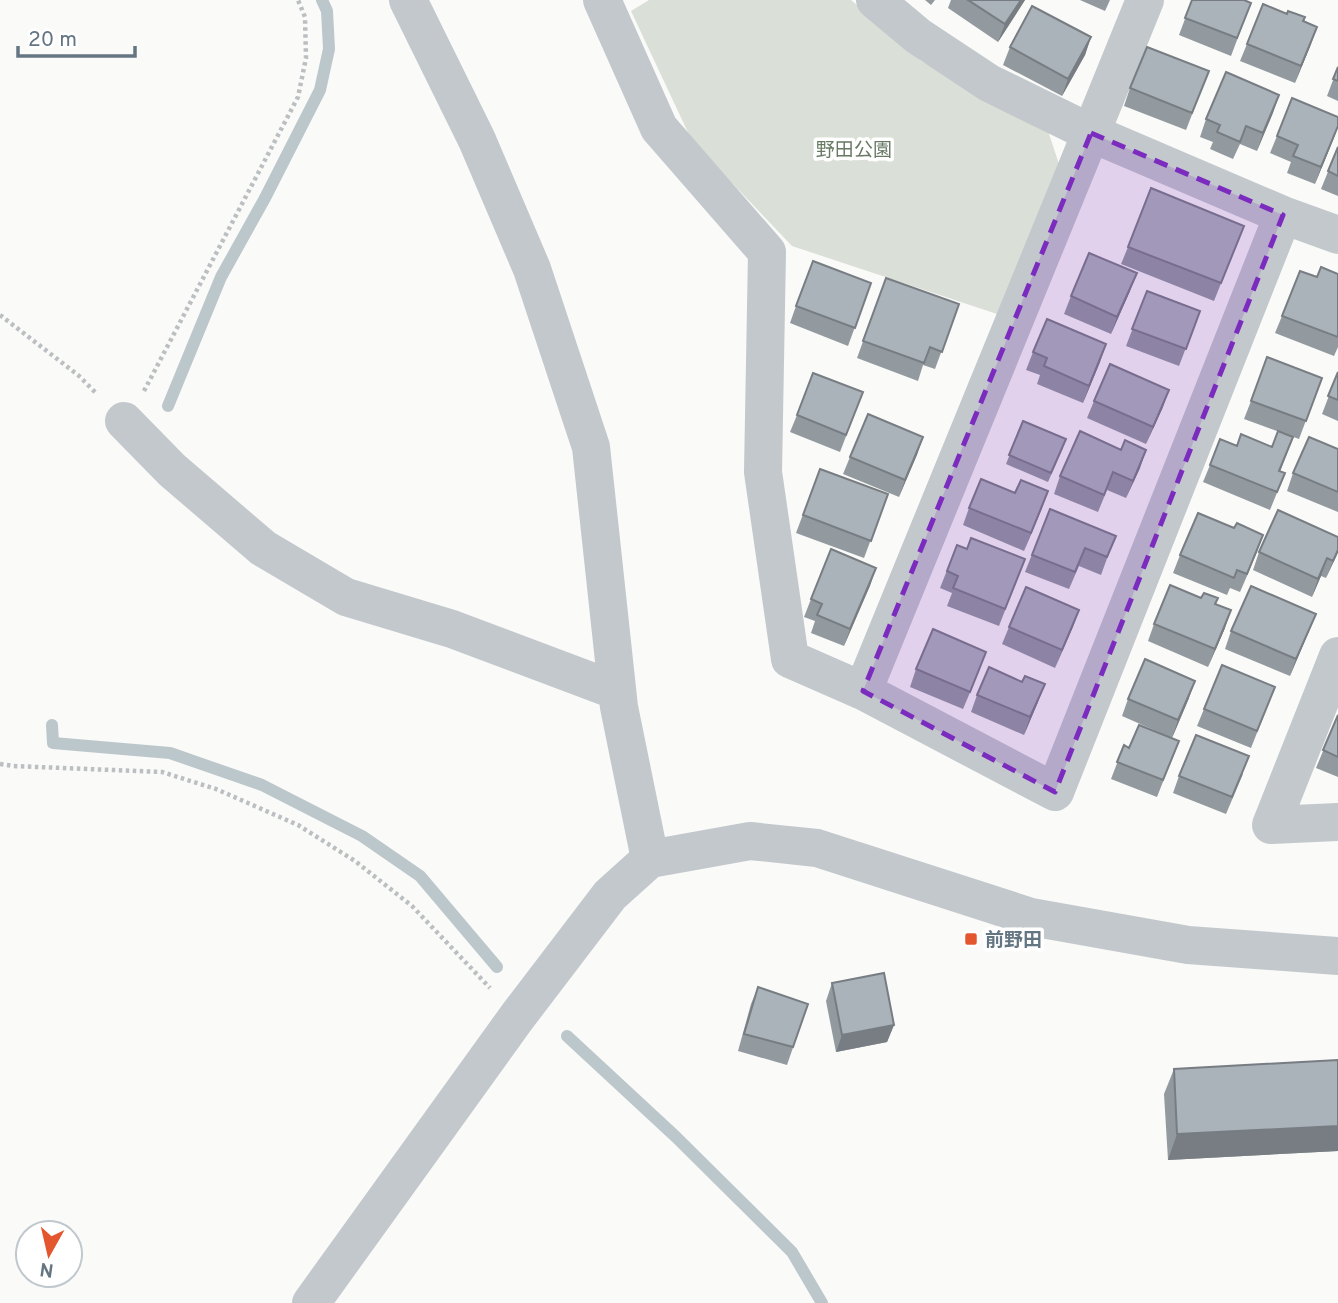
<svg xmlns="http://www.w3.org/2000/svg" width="1338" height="1303" viewBox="0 0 1338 1303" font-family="Overpass,'Noto Sans JP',sans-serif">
<rect width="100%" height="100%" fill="#fafaf8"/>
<path fill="#dadfd7" d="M 649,0 L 851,0 L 921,61 L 1048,131 L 1059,164 L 1000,315 L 792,246 L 692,141 L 631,11 Z"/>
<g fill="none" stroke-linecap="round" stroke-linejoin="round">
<path stroke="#bbc7cb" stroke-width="12" d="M 168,406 L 221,277 L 265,198 L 320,90 L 329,49 L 327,11 L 322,0
M 52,725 L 53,743 L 170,753 L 262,785 L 362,836 L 420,876 L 497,967
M 567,1036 L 676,1137 L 792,1252 L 822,1303"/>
<path stroke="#bbbfc2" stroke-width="4.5" stroke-dasharray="3.5 3.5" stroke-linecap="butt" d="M 0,315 L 78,375 L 97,394
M 144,391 L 298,97 L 306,58 L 305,17 L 298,0
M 0,764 L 13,766 L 162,772 L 216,789 L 298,825 L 355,861 L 412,906 L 490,988"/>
<path stroke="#c3c8cc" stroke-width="38" d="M 408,0 L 477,140 L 532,269 L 591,447 L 619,707 L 650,859
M 602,0 L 659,128 L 767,252 L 763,472 L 790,659 L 863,691 L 1055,792 L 1283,215 L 1091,133 L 1145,0
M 1283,215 L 1338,235
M 124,421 L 172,470 L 263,548 L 346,597 L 452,629 L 617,691
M 1338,656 L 1271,825 L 1338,822
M 863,691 L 1091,133 L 989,83 L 918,36 L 875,0"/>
<path stroke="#c3c8cc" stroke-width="38" d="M 311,1303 L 517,1017 L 610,895 L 650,859 L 750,841 L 817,848 L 1031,917 L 1188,945 L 1338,956"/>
</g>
<path fill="#929a9f" d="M 925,0 L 935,0 L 931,5 Z
M 951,0 L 1025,0 L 998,42 L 948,8 Z
M 1080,0 L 1110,0 L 1105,11 Z
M 1192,0 L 1251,3 L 1231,56 L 1179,35 Z
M 1303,21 L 1311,44 L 1295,83 L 1240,61 L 1247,44 Z
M 1091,37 L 1085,55 L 1062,96 L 1003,65 L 1010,47 Z
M 1338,67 L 1338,101 L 1327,96 Z
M 1209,71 L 1186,130 L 1124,106 L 1130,88 Z
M 1279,95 L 1257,151 L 1240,144 L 1233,159 L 1210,149 L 1213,142 L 1200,137 L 1206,119 Z
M 1335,135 L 1315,184 L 1287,173 L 1291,162 L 1270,153 L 1277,136 Z
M 1338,147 L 1338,196 L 1321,189 Z
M 1244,226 L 1214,301 L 1121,264 L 1128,247 Z
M 1338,274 L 1338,347 L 1334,356 L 1275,333 L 1282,316 L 1317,277 Z
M 886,278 L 959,304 L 935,369 L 923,365 L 918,381 L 857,358 Z
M 871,283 L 848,346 L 790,323 L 796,306 Z
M 1130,291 L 1111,334 L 1064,314 L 1071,296 Z
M 1147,291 L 1200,311 L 1179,366 L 1126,346 Z
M 1033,352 L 1100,362 L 1083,403 L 1037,384 L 1040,375 L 1026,370 Z
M 1338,372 L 1338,421 L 1322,414 Z
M 1322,378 L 1299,439 L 1244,419 L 1251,401 Z
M 1094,401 L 1163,407 L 1146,444 L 1087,418 Z
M 856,410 L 840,452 L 790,432 L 797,415 Z
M 1023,421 L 1063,448 L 1048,482 L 1006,464 Z
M 923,437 L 899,497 L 843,474 L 850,457 Z
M 1293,437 L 1280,472 L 1285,473 L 1270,510 L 1203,482 L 1210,465 L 1237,446 L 1272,447 Z
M 1338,449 L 1338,512 L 1287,491 L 1293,473 Z
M 1121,450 L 1140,468 L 1126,498 L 1107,490 L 1098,512 L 1054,494 L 1060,476 Z
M 820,469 L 888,494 L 864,558 L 796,533 Z
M 969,508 L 1042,508 L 1024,551 L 963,525 Z
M 1050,509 L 1109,553 L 1101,575 L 1079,566 L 1069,589 L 1025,572 Z
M 1234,528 L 1263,535 L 1240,592 L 1230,588 L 1227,595 L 1173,573 L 1180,555 Z
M 1338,537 L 1338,552 L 1336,557 L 1326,578 L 1321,576 L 1312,597 L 1253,570 L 1259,552 Z
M 957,545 L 967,549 L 1025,559 L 999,626 L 947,606 L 952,593 L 940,588 Z
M 876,568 L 844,646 L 811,633 L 815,621 L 804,617 L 811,599 Z
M 1216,604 L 1225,628 L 1208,667 L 1148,641 L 1154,624 Z
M 1079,610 L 1055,668 L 1002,644 L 1009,627 Z
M 1316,614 L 1290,676 L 1225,649 L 1231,631 Z
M 916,669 L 980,669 L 963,709 L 910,687 Z
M 977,695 L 1038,702 L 1024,735 L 971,712 Z
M 1189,698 L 1172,738 L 1122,716 L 1128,699 Z
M 1268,705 L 1251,748 L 1197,726 L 1204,709 Z
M 1338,715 L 1338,777 L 1316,768 Z
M 1179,741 L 1157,797 L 1111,779 L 1124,745 L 1129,748 Z
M 1243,774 L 1226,814 L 1173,793 L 1179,776 Z
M 832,983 L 894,1025 L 887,1042 L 836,1052 L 826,1001 Z
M 758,987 L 808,1004 L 787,1065 L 738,1051 L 751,1004 Z
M 1338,1060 L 1338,1151 L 1168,1160 L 1164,1094 L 1174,1069 Z"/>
<path fill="#777d82" d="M 1021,0 L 1025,0 L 998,42 L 1005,24 Z
M 1317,27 L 1311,44 L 1295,83 L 1301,66 Z
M 1091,37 L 1085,55 L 1062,96 L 1068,79 Z
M 1279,95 L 1273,113 L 1257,151 L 1263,133 Z
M 1338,126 L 1335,135 L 1315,184 L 1321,167 Z
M 1137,273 L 1130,291 L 1111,334 L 1117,317 Z
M 1106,344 L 1100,362 L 1083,403 L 1089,386 Z
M 1169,390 L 1163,407 L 1146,444 L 1153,427 Z
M 923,437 L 917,455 L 899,497 L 905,480 Z
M 1146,450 L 1140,468 L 1126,498 L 1133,481 Z
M 1048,491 L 1042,508 L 1024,551 L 1031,533 Z
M 1263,535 L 1257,552 L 1240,592 L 1247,574 Z
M 1338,550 L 1338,552 L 1326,578 L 1333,561 Z
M 1327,558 L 1321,576 L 1312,597 L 1318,579 Z
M 876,568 L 870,586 L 844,646 L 850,629 Z
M 1079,610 L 1073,627 L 1055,668 L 1062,650 Z
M 1231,610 L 1225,628 L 1208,667 L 1215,649 Z
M 1316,614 L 1309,631 L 1290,676 L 1296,659 Z
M 1195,681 L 1189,698 L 1172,738 L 1178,720 Z
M 1045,684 L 1038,702 L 1024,735 L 1030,717 Z
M 894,1025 L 887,1042 L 836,1052 L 842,1035 Z
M 1338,1126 L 1338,1151 L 1168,1160 L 1177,1134 Z"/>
<path fill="#aab3b9" stroke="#777d82" stroke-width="2" d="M 968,0 L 1021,0 L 1005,24 Z
M 1192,0 L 1244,0 L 1251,3 L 1237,38 L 1185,18 Z
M 1263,4 L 1287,14 L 1288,11 L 1305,17 L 1303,21 L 1317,27 L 1301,66 L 1247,44 Z
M 1032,6 L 1091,37 L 1068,79 L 1010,47 Z
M 1147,47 L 1209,71 L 1192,113 L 1130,88 Z
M 1338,67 L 1338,81 L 1333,79 Z
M 1226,72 L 1279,95 L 1263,133 L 1246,126 L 1240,142 L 1217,132 L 1220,125 L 1206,119 Z
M 1292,98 L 1338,117 L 1338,126 L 1321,167 L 1293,156 L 1298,145 L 1277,136 Z
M 1338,147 L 1338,176 L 1328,171 Z
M 1151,188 L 1244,226 L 1221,283 L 1128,247 Z
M 1089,253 L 1137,273 L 1117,317 L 1071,296 Z
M 813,261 L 871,283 L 855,328 L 796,306 Z
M 1321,267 L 1338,274 L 1338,337 L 1282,316 L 1300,271 L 1317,277 Z
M 886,278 L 959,304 L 942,352 L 930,347 L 924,363 L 863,341 Z
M 1147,291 L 1200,311 L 1186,349 L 1132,329 Z
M 1047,319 L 1106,344 L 1089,386 L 1044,366 L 1047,358 L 1033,352 Z
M 1267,357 L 1322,378 L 1306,421 L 1251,401 Z
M 1110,364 L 1169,390 L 1153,427 L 1094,401 Z
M 1338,372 L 1338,400 L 1328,396 Z
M 813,373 L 863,392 L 846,435 L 797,415 Z
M 868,414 L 923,437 L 905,480 L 850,457 Z
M 1023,421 L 1066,439 L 1051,473 L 1009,455 Z
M 1080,431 L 1121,450 L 1125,440 L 1146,450 L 1133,481 L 1113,472 L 1104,495 L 1060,476 Z
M 1278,431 L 1293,437 L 1279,471 L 1285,473 L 1277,492 L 1210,465 L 1220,439 L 1237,446 L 1241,434 L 1272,447 Z
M 1309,437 L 1338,449 L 1338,492 L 1293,473 Z
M 820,469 L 888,494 L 871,541 L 803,515 Z
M 981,479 L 1015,493 L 1021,480 L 1048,491 L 1031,533 L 969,508 Z
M 1050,509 L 1116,536 L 1107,557 L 1085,548 L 1075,572 L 1032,555 Z
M 1278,510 L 1338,537 L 1338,550 L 1333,561 L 1327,558 L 1318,579 L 1259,552 Z
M 1198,513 L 1234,528 L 1237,523 L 1263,535 L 1247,574 L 1237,570 L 1234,578 L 1180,555 Z
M 971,538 L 1025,559 L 1005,609 L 953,588 L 958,576 L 947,571 L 957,545 L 967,549 Z
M 831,549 L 876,568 L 850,629 L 817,615 L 822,604 L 811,599 Z
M 1170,585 L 1201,598 L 1204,593 L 1218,598 L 1215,604 L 1231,610 L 1215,649 L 1154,624 Z
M 1251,586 L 1316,614 L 1296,659 L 1231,631 Z
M 1026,587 L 1079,610 L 1062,650 L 1009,627 Z
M 933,629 L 986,652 L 970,692 L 916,669 Z
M 1145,659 L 1195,681 L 1178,720 L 1128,699 Z
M 1222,665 L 1275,687 L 1257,731 L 1204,709 Z
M 989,667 L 1022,682 L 1025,676 L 1045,684 L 1030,717 L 977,695 Z
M 1338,715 L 1338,757 L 1323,750 Z
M 1139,725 L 1179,741 L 1163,780 L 1117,762 L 1124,745 L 1129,748 Z
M 1196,735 L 1249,756 L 1232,797 L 1179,776 Z
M 884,973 L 894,1025 L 842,1035 L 832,983 Z
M 758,987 L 808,1004 L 793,1047 L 744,1034 Z
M 1338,1060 L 1338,1126 L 1177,1134 L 1174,1069 Z"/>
<path fill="#7b2cbf" fill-opacity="0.2" stroke="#7b2cbf" stroke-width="5" stroke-dasharray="14 9" stroke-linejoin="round" d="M 1091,133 L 1283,215 L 1055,792 L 863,691 Z"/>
<rect fill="#e4572e" stroke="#fff" stroke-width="2.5" x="964" y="932" width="14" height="14" rx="3.5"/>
<g text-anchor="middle" stroke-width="7" stroke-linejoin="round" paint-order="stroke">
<g font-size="19" fill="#687a64" stroke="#fff">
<text x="854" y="156">野田公園</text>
</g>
<g font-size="19" font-weight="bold" fill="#657683" stroke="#fff" text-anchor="start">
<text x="985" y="946">前野田</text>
</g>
</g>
<g transform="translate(49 1254) rotate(188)"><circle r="33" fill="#ffffff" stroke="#c1c8cd" stroke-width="2"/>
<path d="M0-5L12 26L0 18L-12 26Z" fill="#e4572e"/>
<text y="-10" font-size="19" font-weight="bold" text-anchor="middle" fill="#657683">N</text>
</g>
<path d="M18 46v10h117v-10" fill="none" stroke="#657683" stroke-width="3.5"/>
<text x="28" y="46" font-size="21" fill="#657683" stroke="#ffffff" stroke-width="5" paint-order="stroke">20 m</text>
</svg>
